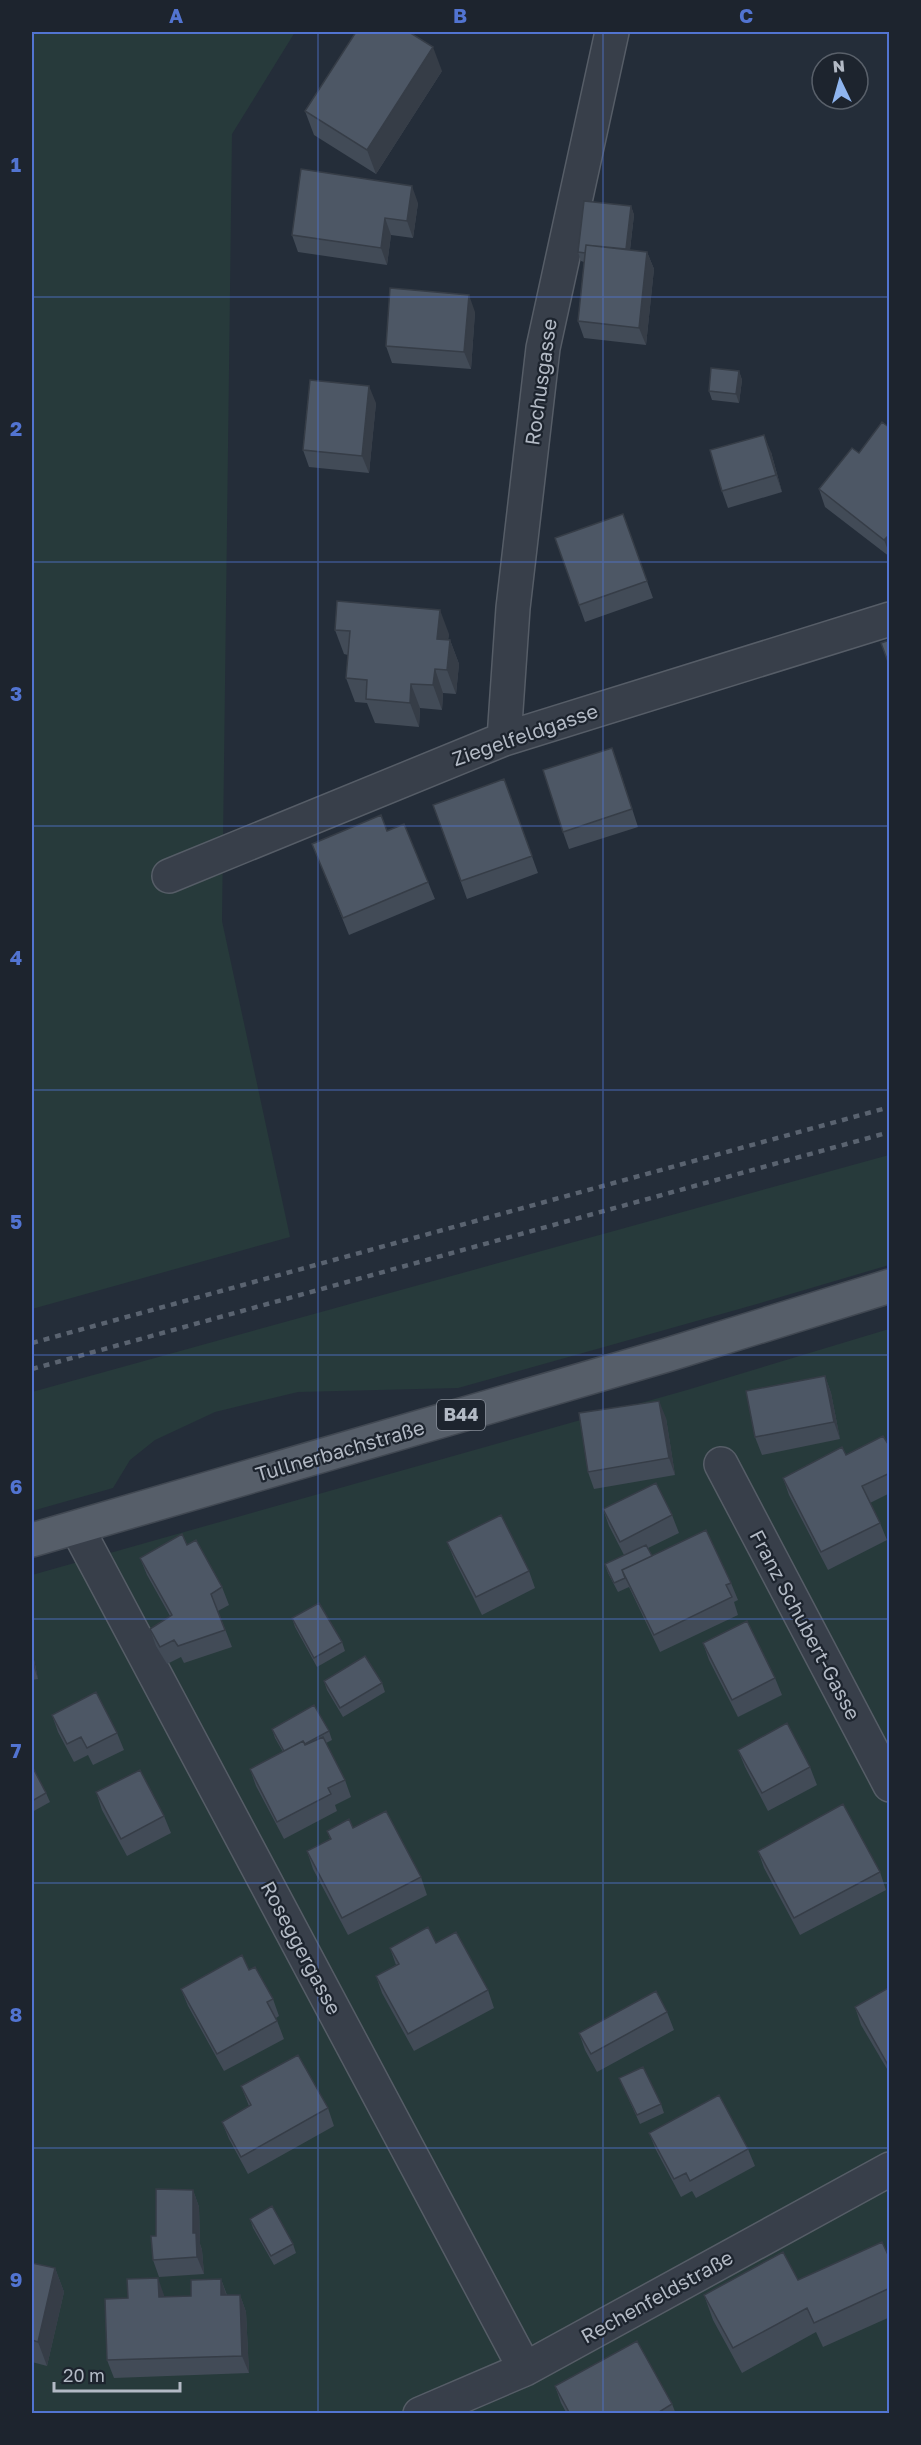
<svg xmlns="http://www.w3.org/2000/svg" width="921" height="2445" viewBox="0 0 921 2445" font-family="'Golos Text',sans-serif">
<rect width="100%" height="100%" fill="#242d39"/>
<path fill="#273a3b" d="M 32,32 L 295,32 L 232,134 L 222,921 L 290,1237 L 32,1309 Z
M 889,1155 L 889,1265 L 757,1304 L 458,1388 L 298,1392 L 215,1412 L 155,1440 L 130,1460 L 113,1488 L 32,1511 L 32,1392 Z
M 889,1329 L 889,2413 L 32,2413 L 32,1575 L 687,1390 Z"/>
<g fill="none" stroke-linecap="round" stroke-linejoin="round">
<defs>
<path id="minor" d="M 504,739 L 513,608 L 543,348 L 612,32
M 169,876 L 504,739 L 890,619
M 721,1464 L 890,1785
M 77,1528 L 525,2369
M 420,2414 L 525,2369 L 890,2169"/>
<path id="major" d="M 32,1540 L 667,1355 L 890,1286"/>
</defs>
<use href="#minor" stroke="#565d67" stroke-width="36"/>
<use href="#major" stroke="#414852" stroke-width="36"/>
<use href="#minor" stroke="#383f4a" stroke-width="33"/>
<use href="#major" stroke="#565e69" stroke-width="33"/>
<path stroke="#5a6370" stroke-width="4.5" stroke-dasharray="6 6" stroke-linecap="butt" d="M 32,1343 L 890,1107
M 32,1369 L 890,1132"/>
</g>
<path fill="#424b57" d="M 442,71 L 376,174 L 314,135 L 305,111 Z
M 418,203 L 413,238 L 391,235 L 387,265 L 298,252 L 292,235 Z
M 631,206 L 634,215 L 630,250 L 647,252 L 654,269 L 646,345 L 584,338 L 578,321 L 584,262 L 581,261 L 578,252 Z
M 475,312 L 471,369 L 392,363 L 386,346 Z
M 739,371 L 742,380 L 739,403 L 712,400 L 709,391 Z
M 376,403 L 369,473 L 309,467 L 303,450 Z
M 890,428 L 890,557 L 825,507 L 819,489 L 859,453 Z
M 771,452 L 782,492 L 728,508 L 722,491 Z
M 623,514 L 653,598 L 585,622 L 555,538 Z
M 335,630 L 449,634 L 448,639 L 450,640 L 459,664 L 456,694 L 443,693 L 442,710 L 420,708 L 419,727 L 375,723 L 367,703 L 355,702 L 346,678 L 348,655 L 344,654 Z
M 618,765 L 638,827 L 569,849 L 563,832 Z
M 504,779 L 538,873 L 467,899 L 433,805 Z
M 387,831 L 428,882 L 435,899 L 349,935 L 312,844 Z
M 825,1376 L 831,1393 L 840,1439 L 762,1455 L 755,1437 Z
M 666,1418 L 675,1475 L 594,1489 L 588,1472 Z
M 890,1447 L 890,1493 L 870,1503 L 880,1523 L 887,1540 L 828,1570 L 789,1495 L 783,1478 L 846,1455 Z
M 603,1509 L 672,1515 L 679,1533 L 648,1548 L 652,1556 L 731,1583 L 738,1600 L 734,1602 L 738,1615 L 660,1652 L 629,1587 L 618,1592 L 608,1573 L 605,1564 L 624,1555 L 609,1526 Z
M 447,1542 L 529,1571 L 535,1588 L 482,1615 L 454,1559 Z
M 187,1545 L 222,1587 L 229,1605 L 218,1611 L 232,1647 L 184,1663 L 181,1657 L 167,1664 L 156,1646 L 150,1629 L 170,1616 L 147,1575 L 140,1558 Z
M 292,1618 L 342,1642 L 345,1651 L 317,1667 L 295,1627 Z
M 703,1643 L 775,1678 L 782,1695 L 738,1717 L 709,1660 Z
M 32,1650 L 38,1679 L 32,1680 Z
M 324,1681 L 382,1683 L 385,1692 L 343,1717 L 327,1690 Z
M 52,1715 L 117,1733 L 124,1750 L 93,1765 L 88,1755 L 74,1762 L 58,1732 Z
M 272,1729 L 329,1731 L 332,1740 L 326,1743 L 345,1780 L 351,1797 L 335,1805 L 337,1811 L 284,1839 L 256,1786 L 250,1769 L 283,1752 L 275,1738 Z
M 738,1750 L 810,1767 L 817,1785 L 768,1811 L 745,1767 Z
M 32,1766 L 46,1793 L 50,1802 L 32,1812 Z
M 96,1792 L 164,1816 L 171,1833 L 127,1856 L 102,1810 Z
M 327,1831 L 421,1877 L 427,1895 L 348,1935 L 313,1869 L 307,1851 L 330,1839 Z
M 758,1851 L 880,1872 L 886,1890 L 800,1935 L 764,1868 Z
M 436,1943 L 488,1990 L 494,2008 L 414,2051 L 382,1993 L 376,1976 L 396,1965 L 390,1948 Z
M 249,1970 L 273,1999 L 279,2016 L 276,2018 L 284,2039 L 224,2071 L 188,2006 L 181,1989 Z
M 890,1987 L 890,2074 L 861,2025 L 855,2007 Z
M 667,2012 L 674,2030 L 597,2072 L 585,2050 L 579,2033 Z
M 619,2078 L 661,2104 L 664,2113 L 640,2124 Z
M 241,2086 L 328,2108 L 334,2126 L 248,2174 L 229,2139 L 222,2122 L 249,2106 Z
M 649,2133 L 748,2149 L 755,2166 L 696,2198 L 692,2191 L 681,2197 L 656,2150 Z
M 193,2190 L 199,2207 L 200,2244 L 202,2250 L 204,2274 L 159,2277 L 153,2260 L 156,2236 Z
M 250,2219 L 293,2244 L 296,2253 L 274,2265 L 253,2228 Z
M 890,2259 L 890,2317 L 823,2347 L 816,2332 L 742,2373 L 713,2320 L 704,2295 L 798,2280 Z
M 32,2263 L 55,2268 L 64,2292 L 47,2366 L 32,2362 Z
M 221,2279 L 227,2295 L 240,2295 L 246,2312 L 249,2373 L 114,2378 L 107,2360 L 164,2295 L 164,2297 L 191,2296 Z
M 555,2386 L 672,2404 L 676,2414 L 567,2414 L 561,2403 Z"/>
<path fill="#363d47" d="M 433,47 L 442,71 L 376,174 L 367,150 Z
M 412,186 L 418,203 L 413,238 L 407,221 Z
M 631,206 L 634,215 L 628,266 L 625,257 Z
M 385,218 L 391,235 L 387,265 L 381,248 Z
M 647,252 L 654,269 L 646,345 L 639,328 Z
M 469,295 L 475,312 L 471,369 L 464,352 Z
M 739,371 L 742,380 L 739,403 L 736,394 Z
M 369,386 L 376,403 L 369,473 L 362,456 Z
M 764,435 L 771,452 L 782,492 L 776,475 Z
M 890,534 L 890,555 L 884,540 Z
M 440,610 L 449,634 L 446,663 L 437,639 Z
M 450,640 L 459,664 L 456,694 L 447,670 Z
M 435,669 L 443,693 L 442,710 L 433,685 Z
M 411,684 L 420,708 L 419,727 L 410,703 Z
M 825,1376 L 831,1393 L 840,1439 L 834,1422 Z
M 659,1401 L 666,1418 L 675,1475 L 669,1458 Z
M 32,1650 L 38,1679 L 32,1662 Z
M 193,2190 L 199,2207 L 200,2244 L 202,2250 L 204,2274 L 197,2257 L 193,2233 Z
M 55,2268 L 64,2292 L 47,2366 L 38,2342 Z
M 158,2278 L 164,2295 L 165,2314 L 159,2297 Z
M 221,2279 L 227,2297 L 221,2295 Z
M 240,2295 L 246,2312 L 249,2373 L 242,2356 Z"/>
<path fill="#4d5765" stroke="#363d47" stroke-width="1.5" d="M 356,32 L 409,32 L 433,47 L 367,150 L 305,111 Z
M 301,169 L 412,186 L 407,221 L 385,218 L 381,248 L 292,235 Z
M 584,201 L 631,206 L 626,249 L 586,245 L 585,253 L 578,252 Z
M 586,245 L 647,252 L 639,328 L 578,321 Z
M 390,288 L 469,295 L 464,352 L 386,346 Z
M 711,368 L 739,371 L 736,394 L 709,391 Z
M 310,380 L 369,386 L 362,456 L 303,450 Z
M 882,422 L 890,428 L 890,534 L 884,540 L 819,489 L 852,448 L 859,453 Z
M 764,435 L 776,475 L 722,491 L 710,450 Z
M 623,514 L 647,581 L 579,605 L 555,538 Z
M 337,601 L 440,610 L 437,639 L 450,640 L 447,670 L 435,669 L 433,685 L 411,684 L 410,703 L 366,699 L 367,680 L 346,678 L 350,631 L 335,630 Z
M 890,640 L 890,667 L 881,643 Z
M 612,748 L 632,809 L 563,832 L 543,770 Z
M 504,779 L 532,856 L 461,881 L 433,805 Z
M 381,815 L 387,831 L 404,824 L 428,882 L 343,918 L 312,844 Z
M 825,1376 L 834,1422 L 755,1437 L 746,1391 Z
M 659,1401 L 669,1458 L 588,1472 L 579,1413 Z
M 883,1436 L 890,1447 L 890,1473 L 862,1486 L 880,1523 L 821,1552 L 783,1478 L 842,1447 L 846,1455 Z
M 656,1483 L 672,1515 L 620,1542 L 603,1509 Z
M 501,1515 L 529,1571 L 476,1597 L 447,1542 Z
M 706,1530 L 731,1583 L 726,1585 L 732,1597 L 654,1635 L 622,1570 Z
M 182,1534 L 187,1545 L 196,1540 L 222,1587 L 211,1594 L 225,1630 L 178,1646 L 174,1640 L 160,1647 L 150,1629 L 172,1615 L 140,1558 Z
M 646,1545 L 652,1556 L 622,1570 L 625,1578 L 614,1583 L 605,1564 Z
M 319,1603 L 342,1642 L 314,1658 L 292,1618 Z
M 747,1621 L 775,1678 L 732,1700 L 703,1643 Z
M 365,1656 L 382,1683 L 340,1708 L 324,1681 Z
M 96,1692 L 117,1733 L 87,1748 L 81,1737 L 67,1744 L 52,1715 Z
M 314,1705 L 329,1731 L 305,1744 L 303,1741 L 284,1751 L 272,1729 Z
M 787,1723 L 810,1767 L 762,1793 L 738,1750 Z
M 323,1737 L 345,1780 L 328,1788 L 331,1794 L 277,1822 L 250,1769 L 303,1741 L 305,1745 Z
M 32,1766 L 46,1793 L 32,1801 Z
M 140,1770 L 164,1816 L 121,1839 L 96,1792 Z
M 843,1804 L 880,1872 L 794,1918 L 758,1851 Z
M 386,1811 L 421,1877 L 342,1918 L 307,1851 L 331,1839 L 327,1831 L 349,1819 L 353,1828 Z
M 428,1927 L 436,1943 L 456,1932 L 488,1990 L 408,2034 L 376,1976 L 399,1964 L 390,1948 Z
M 242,1955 L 249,1970 L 255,1967 L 273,1999 L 267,2002 L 277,2021 L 217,2054 L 181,1989 Z
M 890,1987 L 890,2064 L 888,2065 L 855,2007 Z
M 656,1991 L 667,2012 L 591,2054 L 579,2033 Z
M 298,2055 L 328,2108 L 241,2157 L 222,2122 L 251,2105 L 241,2086 Z
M 643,2067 L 661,2104 L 637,2115 L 619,2078 Z
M 719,2095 L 748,2149 L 690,2181 L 686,2173 L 674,2179 L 649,2133 Z
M 156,2189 L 193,2190 L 193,2233 L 196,2233 L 197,2257 L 153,2260 L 151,2236 L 156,2236 Z
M 272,2206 L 293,2244 L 271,2256 L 250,2219 Z
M 882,2242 L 890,2259 L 890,2288 L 814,2323 L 807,2308 L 733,2348 L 704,2295 L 783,2252 L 798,2280 Z
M 32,2263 L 55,2268 L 38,2342 L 32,2340 Z
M 158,2278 L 159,2297 L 191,2296 L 191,2280 L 221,2279 L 221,2295 L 240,2295 L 242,2356 L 107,2360 L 105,2299 L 128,2298 L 127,2279 Z
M 637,2341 L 672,2404 L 656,2414 L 570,2414 L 555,2386 Z"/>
<path fill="none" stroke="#5274d1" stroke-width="1.5" stroke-opacity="0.55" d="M 318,32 L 318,2414M 603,32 L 603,2414M 32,297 L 890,297M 32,562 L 890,562M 32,826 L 890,826M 32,1090 L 890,1090M 32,1355 L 890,1355M 32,1619 L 890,1619M 32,1883 L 890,1883M 32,2148 L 890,2148"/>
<g text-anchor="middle" stroke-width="4.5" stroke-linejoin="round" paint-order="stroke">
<rect fill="#1d242e" stroke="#868d98" stroke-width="1.5" x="437" y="1400" width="48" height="30" rx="4.5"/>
<g font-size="18" font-weight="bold" fill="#b3bac5">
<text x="461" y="1421">B44</text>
</g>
<g font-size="20" fill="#b3bac5" stroke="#1d242e">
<text transform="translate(541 382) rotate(-82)" y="7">Rochusgasse</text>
<text transform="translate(525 735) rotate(-19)" y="7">Ziegelfeldgasse</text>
<text transform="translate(340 1451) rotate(-16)" y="7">Tullnerbachstraße</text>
<text transform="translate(805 1625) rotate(62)" y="7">Franz Schubert-Gasse</text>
<text transform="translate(301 1948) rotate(62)" y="7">Roseggergasse</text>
<text transform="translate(657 2297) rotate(-29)" y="7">Rechenfeldstraße</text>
</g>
</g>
<rect width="921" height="2445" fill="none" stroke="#1d242e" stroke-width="66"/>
<g transform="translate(840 81) rotate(355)"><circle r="28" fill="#1d242e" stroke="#59606a" stroke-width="1.5"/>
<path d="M0-4.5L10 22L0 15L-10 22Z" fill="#8fb5ef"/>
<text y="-9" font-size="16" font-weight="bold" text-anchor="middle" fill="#b3bac5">N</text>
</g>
<path d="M54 2382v9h126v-9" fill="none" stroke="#b3bac5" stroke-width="3"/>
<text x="63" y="2382" font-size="18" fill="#b3bac5" stroke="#1d242e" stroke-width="4.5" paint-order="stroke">20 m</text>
<rect x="33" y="33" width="855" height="2379" fill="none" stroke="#5274d1" stroke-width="2"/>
<g font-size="20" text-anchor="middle" font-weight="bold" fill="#5274d1">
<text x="176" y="23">A</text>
<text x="460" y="23">B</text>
<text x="746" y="23">C</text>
<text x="16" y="172">1</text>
<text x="16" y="436">2</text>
<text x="16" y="701">3</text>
<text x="16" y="965">4</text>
<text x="16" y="1229">5</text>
<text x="16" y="1494">6</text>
<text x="16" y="1758">7</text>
<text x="16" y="2022">8</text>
<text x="16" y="2287">9</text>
</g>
</svg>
